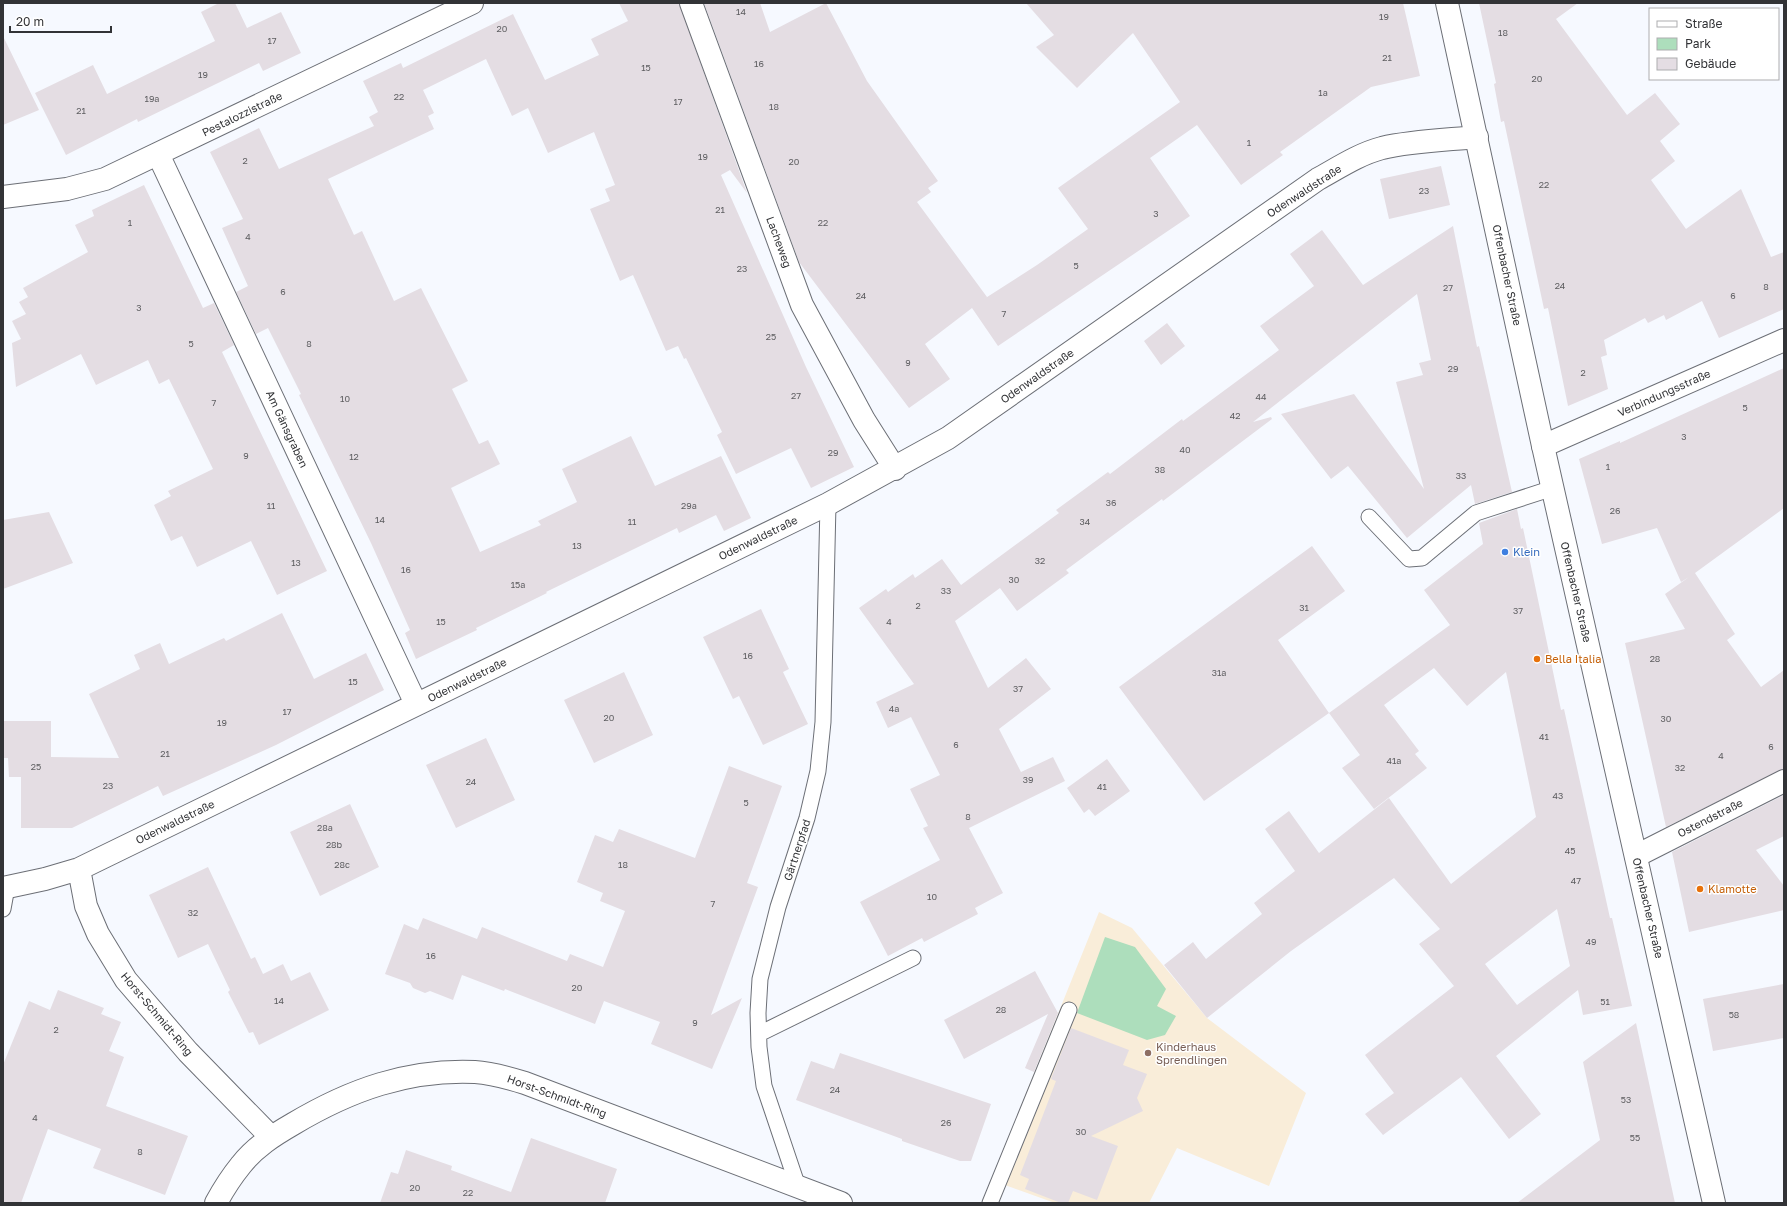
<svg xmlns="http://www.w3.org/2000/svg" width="1787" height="1206" viewBox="0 0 1787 1206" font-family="'Golos Text',sans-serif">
<rect width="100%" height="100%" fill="#f6f9ff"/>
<path fill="#f9edd9" d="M 1099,912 L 1132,928 L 1207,1018 L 1306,1093 L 1269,1186 L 1177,1148 L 1149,1203 L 1055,1203 L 991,1180 Z"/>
<path fill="#addebc" d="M 1105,937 L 1135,947 L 1166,989 L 1157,1006 L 1176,1016 L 1165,1035 L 1147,1040 L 1077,1013 Z"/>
<path fill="#e4dde3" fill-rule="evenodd" d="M 219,3 L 235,3 L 247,28 L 281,12 L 301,53 L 263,71 L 259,63 L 138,122 L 137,119 L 66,155 L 35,93 L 93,65 L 107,94 L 215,41 L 201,12 Z
M 619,3 L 679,3 L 747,193 L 730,170 L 721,175 L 806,367 L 854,467 L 811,488 L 791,448 L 736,474 L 717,435 L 722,432 L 686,358 L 684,359 L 678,346 L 666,351 L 633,275 L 620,281 L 590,209 L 610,201 L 605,189 L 615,185 L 594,132 L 548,153 L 528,108 L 512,116 L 486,59 L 423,90 L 434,113 L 428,116 L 434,129 L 328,179 L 354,235 L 362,231 L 394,301 L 421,288 L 468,381 L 452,389 L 479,444 L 488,440 L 500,464 L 451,488 L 480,552 L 541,525 L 538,521 L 577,502 L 562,469 L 631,436 L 655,486 L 721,456 L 751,518 L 724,531 L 716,515 L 679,533 L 677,528 L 546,592 L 547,593 L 476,628 L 477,630 L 416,659 L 405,633 L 410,630 L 371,543 L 299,395 L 301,394 L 268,328 L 256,334 L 236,292 L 248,286 L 222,228 L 243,219 L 210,152 L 259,128 L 279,169 L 374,126 L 369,117 L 378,112 L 363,81 L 401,63 L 403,68 L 513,14 L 545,80 L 599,55 L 591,39 L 628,21 Z
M 704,3 L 760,3 L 770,32 L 826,3 L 867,81 L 938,181 L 928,188 L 931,192 L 917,202 L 987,297 L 984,299 L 1037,265 L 1088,229 L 1058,188 L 1180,102 L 1133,33 L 1077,88 L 1036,47 L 1054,35 L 1026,3 L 1403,3 L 1420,76 L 1371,87 L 1280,152 L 1283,155 L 1241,185 L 1197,125 L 1150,158 L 1190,216 L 998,346 L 972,308 L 925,344 L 950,379 L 909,408 L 799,262 Z
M 1479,3 L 1578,3 L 1556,19 L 1627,115 L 1655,93 L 1680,124 L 1660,141 L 1675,161 L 1651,180 L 1686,229 L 1741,189 L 1771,257 L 1784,252 L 1784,309 L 1719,338 L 1702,301 L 1666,320 L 1664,315 L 1648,323 L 1645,318 L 1604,340 L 1607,355 L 1601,357 L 1608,389 L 1568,406 L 1548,308 L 1544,309 L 1504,121 L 1501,122 L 1494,84 L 1496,83 Z
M 3,36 L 39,110 L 3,125 Z
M 1441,166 L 1450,205 L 1389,219 L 1380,179 Z
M 144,185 L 203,308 L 214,303 L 234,345 L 222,352 L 327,571 L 277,595 L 251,541 L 197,567 L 182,536 L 171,541 L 154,505 L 171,496 L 168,491 L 213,469 L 169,379 L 159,384 L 148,360 L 96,385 L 81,354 L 16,387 L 12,343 L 21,339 L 12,321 L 26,314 L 19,302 L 28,297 L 23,288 L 88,252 L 75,225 L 94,216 L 92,210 Z
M 1453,226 L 1477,347 L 1479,346 L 1512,492 L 1475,504 L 1471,485 L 1407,538 L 1348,466 L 1331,479 L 1281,414 L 1354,394 L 1424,489 L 1396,382 L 1423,375 L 1419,363 L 1431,360 L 1417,294 L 1253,422 L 1271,417 L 1272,419 L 1163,501 L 1162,499 L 1066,570 L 1069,573 L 1017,611 L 1000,588 L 955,621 L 988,688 L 1026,658 L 1051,689 L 999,729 L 1021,772 L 1053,757 L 1065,781 L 969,828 L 1003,893 L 975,908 L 978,914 L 924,942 L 922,938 L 888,956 L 860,902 L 940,860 L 923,828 L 928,826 L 910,789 L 940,775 L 911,717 L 888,728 L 876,702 L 914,684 L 859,608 L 886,589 L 888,592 L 913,574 L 915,578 L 942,559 L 961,585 L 1059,513 L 1056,510 L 1108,472 L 1110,474 L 1182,419 L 1183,421 L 1279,350 L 1260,326 L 1314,286 L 1290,254 L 1322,230 L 1363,285 Z
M 1167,323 L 1185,346 L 1161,365 L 1144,341 Z
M 1784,368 L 1784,508 L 1695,573 L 1735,634 L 1727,640 L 1761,687 L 1784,670 L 1784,769 L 1666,827 L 1625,643 L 1685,629 L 1665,594 L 1689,577 L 1681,582 L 1657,528 L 1602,544 L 1579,459 L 1620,441 L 1620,443 Z
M 1517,509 L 1521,529 L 1523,528 L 1561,710 L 1564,709 L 1610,918 L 1612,918 L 1632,1006 L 1583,1015 L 1578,990 L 1496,1056 L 1541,1114 L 1509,1139 L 1461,1077 L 1383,1135 L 1365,1114 L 1394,1093 L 1365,1055 L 1454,986 L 1419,944 L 1440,929 L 1394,878 L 1291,951 L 1207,1018 L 1164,965 L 1193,942 L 1206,959 L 1262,914 L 1254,903 L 1295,871 L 1265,829 L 1289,811 L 1319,853 L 1389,798 L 1451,884 L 1536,817 L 1506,672 L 1467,706 L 1434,668 L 1384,705 L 1419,751 L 1415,754 L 1427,768 L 1374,809 L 1342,768 L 1360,755 L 1329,713 L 1450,625 L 1424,590 L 1483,544 L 1479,523 ZM 1557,909 L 1570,966 L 1517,1005 L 1485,964 Z
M 49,512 L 73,563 L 3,589 L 3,520 Z
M 1312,546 L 1345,591 L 1278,640 L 1329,713 L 1204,801 L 1119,687 Z
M 761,609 L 789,669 L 783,672 L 808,724 L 763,745 L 739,696 L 733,699 L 703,637 Z
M 282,613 L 314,679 L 366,653 L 384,690 L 276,745 L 163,796 L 158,786 L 72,828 L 21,828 L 21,777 L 9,777 L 8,758 L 3,758 L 3,721 L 51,721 L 51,757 L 119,758 L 89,694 L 140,669 L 134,655 L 160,643 L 169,664 L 224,638 L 226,641 Z
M 624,672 L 653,735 L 594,763 L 564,700 Z
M 486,738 L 515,800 L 456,828 L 426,765 Z
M 1107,759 L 1130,791 L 1095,816 L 1089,809 L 1084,813 L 1067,788 Z
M 729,766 L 782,786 L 747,883 L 758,887 L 711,1015 L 742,998 L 712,1069 L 651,1044 L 660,1022 L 604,1001 L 595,1024 L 505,989 L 504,991 L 462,975 L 453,1000 L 430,991 L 425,993 L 413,988 L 410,983 L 385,974 L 404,924 L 418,930 L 423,918 L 477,939 L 482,927 L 567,961 L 570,954 L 603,967 L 625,911 L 600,901 L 603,893 L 577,882 L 595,835 L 613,842 L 619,829 L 695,858 Z
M 1784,795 L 1784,836 L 1756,850 L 1784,886 L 1784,910 L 1689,932 L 1672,852 Z
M 350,804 L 379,867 L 320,896 L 290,832 Z
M 208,867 L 251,959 L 255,957 L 263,974 L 283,964 L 291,981 L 310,972 L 329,1010 L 259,1045 L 253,1032 L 249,1033 L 228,992 L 230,990 L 208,944 L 178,958 L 149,895 Z
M 1035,971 L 1058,1013 L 1034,1072 L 1025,1068 L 1048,1014 L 964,1059 L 944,1020 Z
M 1784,984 L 1784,1038 L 1713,1051 L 1703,999 Z
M 58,990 L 104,1008 L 101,1014 L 121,1022 L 109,1051 L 124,1057 L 106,1106 L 188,1136 L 165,1195 L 93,1168 L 101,1149 L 48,1129 L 21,1203 L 3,1203 L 3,1065 L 29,1001 L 50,1010 Z
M 1636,1023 L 1675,1203 L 1517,1203 L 1600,1140 L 1583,1062 Z
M 1071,1028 L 1129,1050 L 1123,1065 L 1147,1074 L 1137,1098 L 1143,1111 L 1091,1136 L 1118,1146 L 1097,1200 L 1073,1191 L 1068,1203 L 1061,1203 L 1025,1189 L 1029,1179 L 1020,1175 L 1056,1081 L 1051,1079 Z
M 840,1053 L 991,1104 L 971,1161 L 960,1161 L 902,1141 L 902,1139 L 796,1100 L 811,1061 L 834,1069 Z
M 531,1138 L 617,1169 L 605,1203 L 380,1203 L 391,1172 L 398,1174 L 406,1150 L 452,1166 L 451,1170 L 511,1192 Z"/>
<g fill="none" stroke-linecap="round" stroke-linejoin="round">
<defs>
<path id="service" d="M 1369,517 L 1409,559 L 1422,558 L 1476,513 L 1553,488
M 3,909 L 7,887
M 759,1034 L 913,958
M 798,1187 L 764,1086 L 759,1047 L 758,1013 L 760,979 L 778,907 L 807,818 L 818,771 L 823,722 L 828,504
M 990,1203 L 1069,1010"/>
<path id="minor" d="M 691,3 L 802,305 L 864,420 L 895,469
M 158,154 L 416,704
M 3,197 L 67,189 L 105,179 L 472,3
M 1543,446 L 1784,340
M 1636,856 L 1784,781
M 79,869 L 86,906 L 98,934 L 126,980 L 188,1052 L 271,1137
M 3,888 L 45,879 L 79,869 L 828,504 L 948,438 L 1318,179 C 1338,168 1359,154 1382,148 C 1412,141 1446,140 1477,137
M 216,1203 C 223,1190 232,1176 241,1165 C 255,1147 274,1135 293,1124 C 350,1090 408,1069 475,1072 C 492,1073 509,1078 525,1083 L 841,1203"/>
<path id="tertiary" d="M 1447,3 L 1543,446 L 1714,1203"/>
</defs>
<use href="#service" stroke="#6c6f76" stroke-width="17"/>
<use href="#minor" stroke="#6c6f76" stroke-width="24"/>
<use href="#tertiary" stroke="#6c6f76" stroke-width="24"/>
<use href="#service" stroke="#fff" stroke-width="15"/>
<use href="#minor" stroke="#fff" stroke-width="22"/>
<use href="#tertiary" stroke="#fff" stroke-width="22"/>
</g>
<circle fill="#3f7fe0" stroke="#fff" stroke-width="1.5" cx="1505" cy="552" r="4"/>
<g fill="#e8710a" stroke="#fff" stroke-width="1.5">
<circle cx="1537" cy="659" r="4"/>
<circle cx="1700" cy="889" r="4"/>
</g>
<circle fill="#8d6e63" stroke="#fff" stroke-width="1.5" cx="1148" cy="1053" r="4"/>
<g text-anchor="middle" stroke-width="3" stroke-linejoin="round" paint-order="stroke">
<g font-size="9" fill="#5e5e61">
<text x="741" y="15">14</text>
<text x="1384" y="20">19</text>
<text x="502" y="32">20</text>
<text x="1503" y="36">18</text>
<text x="272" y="44">17</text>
<text x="1387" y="61">21</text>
<text x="759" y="67">16</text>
<text x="646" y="71">15</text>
<text x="203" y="78">19</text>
<text x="1537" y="82">20</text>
<text x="1323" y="96">1a</text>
<text x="399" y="100">22</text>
<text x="152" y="102">19a</text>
<text x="678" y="105">17</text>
<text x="774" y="110">18</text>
<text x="81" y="114">21</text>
<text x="1249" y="146">1</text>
<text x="703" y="160">19</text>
<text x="245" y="164">2</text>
<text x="794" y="165">20</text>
<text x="1544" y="188">22</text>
<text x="1424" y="194">23</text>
<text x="720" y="213">21</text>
<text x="1156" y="217">3</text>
<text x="130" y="226">1</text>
<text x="823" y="226">22</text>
<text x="248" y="240">4</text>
<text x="1076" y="269">5</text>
<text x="742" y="272">23</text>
<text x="1560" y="289">24</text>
<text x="1766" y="290">8</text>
<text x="1448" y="291">27</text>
<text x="283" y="295">6</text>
<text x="861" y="299">24</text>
<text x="1733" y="299">6</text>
<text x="139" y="311">3</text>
<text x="1004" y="317">7</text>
<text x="771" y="340">25</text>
<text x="191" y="347">5</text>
<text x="309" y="347">8</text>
<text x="908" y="366">9</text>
<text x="1453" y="372">29</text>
<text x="1583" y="376">2</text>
<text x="796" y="399">27</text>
<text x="1261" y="400">44</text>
<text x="345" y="402">10</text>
<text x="214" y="406">7</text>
<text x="1745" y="411">5</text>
<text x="1235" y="419">42</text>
<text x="1684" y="440">3</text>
<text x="1185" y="453">40</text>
<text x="833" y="456">29</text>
<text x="246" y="459">9</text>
<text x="354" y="460">12</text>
<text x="1608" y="470">1</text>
<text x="1160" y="473">38</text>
<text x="1461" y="479">33</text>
<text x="1111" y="506">36</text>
<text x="271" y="509">11</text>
<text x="689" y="509">29a</text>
<text x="1615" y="514">26</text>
<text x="380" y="523">14</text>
<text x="632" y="525">11</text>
<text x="1085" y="525">34</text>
<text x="577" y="549">13</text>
<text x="1040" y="564">32</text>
<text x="296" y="566">13</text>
<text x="406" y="573">16</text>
<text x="1014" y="583">30</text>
<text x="518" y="588">15a</text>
<text x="946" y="594">33</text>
<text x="918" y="609">2</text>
<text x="1304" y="611">31</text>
<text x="1518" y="614">37</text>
<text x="441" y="625">15</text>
<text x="889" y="625">4</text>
<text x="748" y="659">16</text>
<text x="1655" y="662">28</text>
<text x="1219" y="676">31a</text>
<text x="353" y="685">15</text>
<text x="1018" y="692">37</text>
<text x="894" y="712">4a</text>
<text x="287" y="715">17</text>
<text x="609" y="721">20</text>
<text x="1666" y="722">30</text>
<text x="222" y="726">19</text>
<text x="1544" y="740">41</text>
<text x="956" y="748">6</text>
<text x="1771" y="750">6</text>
<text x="165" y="757">21</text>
<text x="1721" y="759">4</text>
<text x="1394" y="764">41a</text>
<text x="36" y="770">25</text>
<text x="1680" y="771">32</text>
<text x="1028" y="783">39</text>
<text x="471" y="785">24</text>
<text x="108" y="789">23</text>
<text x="1102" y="790">41</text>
<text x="1558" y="799">43</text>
<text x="746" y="806">5</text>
<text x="968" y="820">8</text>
<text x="325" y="831">28a</text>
<text x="334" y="848">28b</text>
<text x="1570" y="854">45</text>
<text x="342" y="868">28c</text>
<text x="623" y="868">18</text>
<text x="1576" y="884">47</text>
<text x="932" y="900">10</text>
<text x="713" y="907">7</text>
<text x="193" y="916">32</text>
<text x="1591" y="945">49</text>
<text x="431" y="959">16</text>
<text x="577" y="991">20</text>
<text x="279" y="1004">14</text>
<text x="1605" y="1005">51</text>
<text x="1001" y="1013">28</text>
<text x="1734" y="1018">58</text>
<text x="695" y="1026">9</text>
<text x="56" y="1033">2</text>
<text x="835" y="1093">24</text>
<text x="1626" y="1103">53</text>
<text x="35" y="1121">4</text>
<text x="946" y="1126">26</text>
<text x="1081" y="1135">30</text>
<text x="1635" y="1141">55</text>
<text x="140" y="1155">8</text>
<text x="415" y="1191">20</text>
<text x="468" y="1196">22</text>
</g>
<g font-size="11" fill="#323336" stroke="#fff">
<text transform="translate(242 114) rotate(-26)" y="4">Pestalozzistraße</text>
<text transform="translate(1304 191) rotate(-33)" y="4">Odenwaldstraße</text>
<text transform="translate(779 242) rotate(70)" y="4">Lacheweg</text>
<text transform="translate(1507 275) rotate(78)" y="4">Offenbacher Straße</text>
<text transform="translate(1037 376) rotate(-35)" y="4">Odenwaldstraße</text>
<text transform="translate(1664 393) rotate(-24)" y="4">Verbindungsstraße</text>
<text transform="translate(287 429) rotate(65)" y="4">Am Gänsgraben</text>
<text transform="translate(758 538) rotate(-26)" y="4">Odenwaldstraße</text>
<text transform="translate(1576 592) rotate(77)" y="4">Offenbacher Straße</text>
<text transform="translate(467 680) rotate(-26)" y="4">Odenwaldstraße</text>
<text transform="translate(1710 818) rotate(-27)" y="4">Ostendstraße</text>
<text transform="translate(175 822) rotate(-26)" y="4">Odenwaldstraße</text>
<text transform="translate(797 850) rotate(-72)" y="4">Gärtnerpfad</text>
<text transform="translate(1648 908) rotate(77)" y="4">Offenbacher Straße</text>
<text transform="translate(157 1014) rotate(50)" y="4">Horst-Schmidt-Ring</text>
<text transform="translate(557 1096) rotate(20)" y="4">Horst-Schmidt-Ring</text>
</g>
<g font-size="11" fill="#366cbe" stroke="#fff" text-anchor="start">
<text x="1513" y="556">Klein</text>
</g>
<g font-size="11" fill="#c56008" stroke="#fff" text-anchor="start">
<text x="1545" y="663">Bella Italia</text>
<text x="1708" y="893">Klamotte</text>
</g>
<g font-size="11" fill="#785e54" stroke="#fff" text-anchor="start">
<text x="1156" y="1051">Kinderhaus<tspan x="1156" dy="13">Sprendlingen</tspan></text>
</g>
</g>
<rect width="1787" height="1206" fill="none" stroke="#323336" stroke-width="8"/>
<rect x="1649" y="8" width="130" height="72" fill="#ffffff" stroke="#adadaf"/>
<rect x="1657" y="21" width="20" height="6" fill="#ffffff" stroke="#adadaf"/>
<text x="1685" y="28" font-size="12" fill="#323336">Straße</text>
<rect x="1657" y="38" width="20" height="12" fill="#addebc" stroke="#adadaf"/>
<text x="1685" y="48" font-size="12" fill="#323336">Park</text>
<rect x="1657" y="58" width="20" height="12" fill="#e4dde3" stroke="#adadaf"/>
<text x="1685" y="68" font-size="12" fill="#323336">Gebäude</text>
<path d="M10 26v6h101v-6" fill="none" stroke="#323336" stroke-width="2"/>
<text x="16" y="26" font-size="12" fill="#323336" stroke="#ffffff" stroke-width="3" paint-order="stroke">20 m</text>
</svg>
